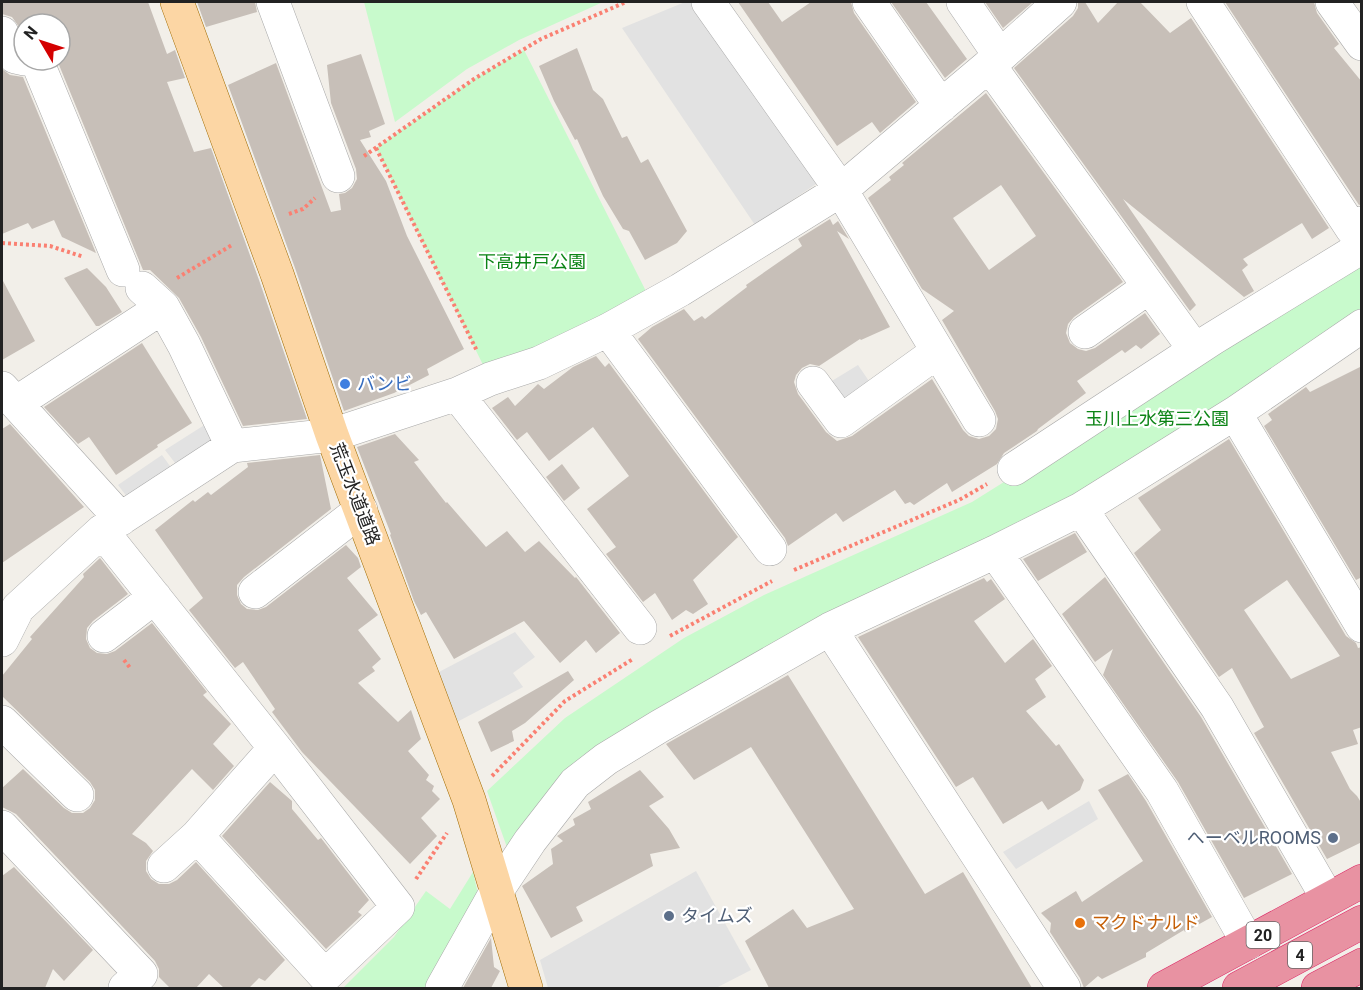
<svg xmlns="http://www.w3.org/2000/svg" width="1363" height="990" viewBox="0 0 1363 990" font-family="Roboto,'Noto Sans JP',sans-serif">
<rect width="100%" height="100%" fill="#f2efe9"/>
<path fill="#c8facc" d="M 364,2 L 603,2 L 519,40 L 467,69 L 395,122 Z
M 524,50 L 653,305 L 490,379 L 376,148 L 474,79 Z
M 1361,254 L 1361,314 L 1174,444 L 747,664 L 509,853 L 487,791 L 565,718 L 684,638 L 764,595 L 972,502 L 1081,434 Z
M 473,872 L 481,907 L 431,988 L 343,988 L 394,937 L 426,891 L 450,909 Z"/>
<path fill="#e2e2e2" d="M 685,2 L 692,2 L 819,182 L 755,225 L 622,28 Z
M 858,365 L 871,384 L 840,408 L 822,387 Z
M 206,424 L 219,443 L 179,468 L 165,450 Z
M 162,455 L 175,473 L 131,502 L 118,485 Z
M 515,632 L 535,657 L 513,673 L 523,687 L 457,722 L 437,673 Z
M 1089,801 L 1098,819 L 1016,869 L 1003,852 Z
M 696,871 L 751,970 L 716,988 L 548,988 L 540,960 Z"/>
<path fill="#c7bfb8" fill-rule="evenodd" d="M 2,2 L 148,2 L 167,54 L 175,50 L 185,78 L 167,82 L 194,152 L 211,148 L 259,280 L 307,419 L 243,426 L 201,337 L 179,298 L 150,270 L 143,270 L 57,60 L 60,60 L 60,24 L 24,24 L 24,34 L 12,17 L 2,14 Z
M 197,2 L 255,2 L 257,12 L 206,27 Z
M 738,2 L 768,2 L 782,22 L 811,2 L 851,2 L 854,13 L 916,102 L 880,133 L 872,122 L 837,146 Z
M 891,2 L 926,2 L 967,59 L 945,78 Z
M 985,2 L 1033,2 L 1003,28 Z
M 1078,2 L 1085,2 L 1098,23 L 1118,2 L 1140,2 L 1170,33 L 1191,18 L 1329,228 L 1312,239 L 1302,223 L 1243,259 L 1248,265 L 1242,270 L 1254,291 L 1244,297 L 1123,199 L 1196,305 L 1190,311 L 1014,68 L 1073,16 L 1078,8 Z
M 1225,2 L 1314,2 L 1317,13 L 1339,44 L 1334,48 L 1362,82 L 1362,204 L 1359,205 Z
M 577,48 L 593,90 L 603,99 L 622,138 L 627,136 L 641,163 L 648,159 L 687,231 L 677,243 L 645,260 L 629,231 L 623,229 L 603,196 L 577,139 L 575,140 L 554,101 L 539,66 Z
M 361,54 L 385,124 L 369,131 L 371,137 L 360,140 L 386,181 L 407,236 L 464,349 L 427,369 L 429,375 L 394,393 L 344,411 L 295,268 L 228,85 L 276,63 L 331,212 L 341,210 L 339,194 L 345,193 L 352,188 L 357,179 L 356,169 L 331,103 L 327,65 Z
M 2,69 L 10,75 L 23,77 L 96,253 L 62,237 L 54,220 L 32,229 L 28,223 L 2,234 Z
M 986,93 L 1123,282 L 1074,317 L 1068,324 L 1066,333 L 1070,343 L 1078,349 L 1086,351 L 1095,348 L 1145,313 L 1160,334 L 1141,349 L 1136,345 L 1125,353 L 1122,350 L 1077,381 L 1086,393 L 1038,429 L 1037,431 L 1004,453 L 997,464 L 952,492 L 947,483 L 914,505 L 910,502 L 905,504 L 895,490 L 843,522 L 836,513 L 788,546 L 785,538 L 638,339 L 652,327 L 684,309 L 694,321 L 702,316 L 705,319 L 747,287 L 746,285 L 802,246 L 798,239 L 830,219 L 833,225 L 838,221 L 849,239 L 837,231 L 890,327 L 861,340 L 860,339 L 819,366 L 810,364 L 802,368 L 796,375 L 794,382 L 798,394 L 826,432 L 837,441 L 852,436 L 932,379 L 963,430 L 969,436 L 979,439 L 989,436 L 996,429 L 998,419 L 995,411 L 942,320 L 954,311 L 922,289 L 868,198 L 891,180 L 889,177 L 904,165 L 902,163 ZM 1001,185 L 1036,236 L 989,270 L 953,218 Z
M 87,268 L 106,287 L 122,312 L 99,326 L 96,326 L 64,278 Z
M 2,279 L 35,341 L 2,360 Z
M 142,343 L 192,423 L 157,445 L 158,447 L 116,475 L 89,437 L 78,444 L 44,407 Z
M 596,356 L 605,367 L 609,363 L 738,537 L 693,580 L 708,604 L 693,614 L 686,610 L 672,620 L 655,593 L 643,602 L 606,554 L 616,547 L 587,509 L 629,476 L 593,427 L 549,461 L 527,432 L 517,440 L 492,408 L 508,397 L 515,406 L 538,384 L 544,389 L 573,367 Z
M 1362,366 L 1362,577 L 1356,580 L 1264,426 L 1272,420 L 1268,414 L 1306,387 L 1310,392 Z
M 10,424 L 84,507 L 2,563 L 2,429 Z
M 395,434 L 419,460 L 414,462 L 446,503 L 447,502 L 486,547 L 507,531 L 525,552 L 539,541 L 575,578 L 576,577 L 620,633 L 596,653 L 586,640 L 560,663 L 524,621 L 454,659 L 426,612 L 421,615 L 414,601 L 390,535 L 391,534 L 357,447 Z
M 1229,439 L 1346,636 L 1356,643 L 1358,648 L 1362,647 L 1362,727 L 1353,730 L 1358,744 L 1331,752 L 1350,789 L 1357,796 L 1362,804 L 1362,842 L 1327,859 L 1254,733 L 1264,727 L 1232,668 L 1219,677 L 1134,553 L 1161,530 L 1138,498 ZM 1287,580 L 1340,656 L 1291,679 L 1244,610 Z
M 320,455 L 331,509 L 244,577 L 237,585 L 237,595 L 241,604 L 247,609 L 258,610 L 266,607 L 346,545 L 358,558 L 361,567 L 347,578 L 378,615 L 358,630 L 381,659 L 372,667 L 375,671 L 358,683 L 398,722 L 411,710 L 421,739 L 408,751 L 429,775 L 426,780 L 434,786 L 432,791 L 440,799 L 421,818 L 437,836 L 410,864 L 302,752 L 272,712 L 275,709 L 243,662 L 235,668 L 189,610 L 203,598 L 155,530 L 193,500 L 195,502 L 208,492 L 211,495 L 248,467 L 247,463 Z
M 562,464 L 580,488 L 564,501 L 546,477 Z
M 1075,533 L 1087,552 L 1038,581 L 1023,559 Z
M 100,558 L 128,594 L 93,621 L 87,628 L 86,639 L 90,648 L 97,653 L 107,654 L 115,651 L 152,623 L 207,692 L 203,695 L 231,724 L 213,744 L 234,766 L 213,790 L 192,769 L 132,834 L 146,843 L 153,851 L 146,861 L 146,871 L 151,879 L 159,884 L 169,884 L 177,880 L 196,862 L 285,960 L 265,981 L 259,978 L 249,988 L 224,988 L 209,974 L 196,988 L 170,988 L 159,977 L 159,969 L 155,961 L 16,814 L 2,807 L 2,788 L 23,769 L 64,808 L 72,813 L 83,813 L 90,808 L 95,800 L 95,790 L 90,782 L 2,696 L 2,676 L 32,639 L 30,637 L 84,577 L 83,574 Z
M 1105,577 L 1201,717 L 1292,874 L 1244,898 L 1178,782 L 1103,675 L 1113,649 L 1095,662 L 1062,614 Z
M 984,578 L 987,582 L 991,579 L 1005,599 L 974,621 L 1005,663 L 1033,639 L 1052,666 L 1035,679 L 1046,697 L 1026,711 L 1056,746 L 1059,744 L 1084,780 L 1080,790 L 1048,810 L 1042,801 L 1003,824 L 973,777 L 956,787 L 858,637 Z
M 568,671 L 574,680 L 525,723 L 512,731 L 514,741 L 491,752 L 478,722 Z
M 788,675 L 925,894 L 963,872 L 1032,988 L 769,988 L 745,941 L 793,909 L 807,928 L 854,909 L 751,747 L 694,780 L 666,744 Z
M 640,770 L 664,797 L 649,806 L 669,829 L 680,848 L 650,854 L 653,866 L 576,907 L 583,921 L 551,938 L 522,886 L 553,864 L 551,849 L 563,841 L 557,836 L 575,825 L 573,819 L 591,809 L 588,802 Z
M 1128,774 L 1146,801 L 1212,917 L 1185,932 L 1184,930 L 1146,953 L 1146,957 L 1102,979 L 1098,976 L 1084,988 L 1080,978 L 1050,932 L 1051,923 L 1041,913 L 1076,891 L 1082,902 L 1143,861 L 1098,790 Z
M 270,782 L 292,801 L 292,809 L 318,840 L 321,838 L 369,900 L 358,912 L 362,915 L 326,949 L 222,836 Z
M 14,867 L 93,950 L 64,981 L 53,969 L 45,988 L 2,988 L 2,876 Z
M 491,938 L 494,967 L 500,971 L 491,988 L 463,988 Z"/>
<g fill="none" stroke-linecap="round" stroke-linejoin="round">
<defs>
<path id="minor" d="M 273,2 L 338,176
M 708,2 L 841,190 L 979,420
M 869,2 L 941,106
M 963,2 L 1000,56
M 1203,2 L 1352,229 L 1362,223
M 1332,2 L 1362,44
M 2,33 L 15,57 L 24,59
M 32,60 L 37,61 L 123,270
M 989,65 L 1195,350
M 142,288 L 163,307 L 184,345 L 232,446
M 608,330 L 770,549
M 1085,332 L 1149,287
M 813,383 L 841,421 L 937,352
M 2,388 L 121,519
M 457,394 L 640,628
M 16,403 L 163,307
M 1235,413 L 1362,626
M 1014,469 L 1212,339 L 1362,247
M 1081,509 L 1217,707 L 1328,899
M 102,531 L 275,748 L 398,907 L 325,976 L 197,836 L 275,748
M 995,552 L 1162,791 L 1248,943
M 255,592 L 361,510
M 830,629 L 1064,988
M 104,636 L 155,597
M 2,640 L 18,608 L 102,531 L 232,446 L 332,435 L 457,394 L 490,379 L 539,363 L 608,330 L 680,290 L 841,190 L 1000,56 L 1060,2
M 2,722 L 77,795
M 2,827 L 141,974 L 125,988
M 164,866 L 197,836
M 442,988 L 496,892 L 530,841 L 575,783 L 606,759 L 660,726 L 830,629 L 995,552 L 1081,509 L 1235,413 L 1362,326"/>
<path id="major" d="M 177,2 L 277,274 L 332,435 L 469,800 L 526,988"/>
<path id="highway" d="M 1164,988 L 1362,881
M 1239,988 L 1362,922
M 1318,988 L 1362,965"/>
</defs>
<use href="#minor" stroke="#a9a9a9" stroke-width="34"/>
<use href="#major" stroke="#a06b00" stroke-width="34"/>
<use href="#highway" stroke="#dc2a67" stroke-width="34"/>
<path stroke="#fa8072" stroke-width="4" stroke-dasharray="3 3" stroke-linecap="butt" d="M 376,148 L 477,351
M 364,156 L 474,79 L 541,39 L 626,2
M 289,214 L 303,209 L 315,198
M 2,243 L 50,246 L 84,257
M 177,278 L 232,245
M 794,570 L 959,500 L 987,484
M 670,636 L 772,581
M 124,660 L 131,669
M 492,776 L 565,701 L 633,659
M 416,879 L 447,833"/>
<use href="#minor" stroke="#fff" stroke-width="33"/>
<use href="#major" stroke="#fcd6a4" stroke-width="33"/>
<use href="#highway" stroke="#e892a2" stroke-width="33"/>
</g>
<circle fill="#3f7fe0" stroke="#fff" stroke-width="2" cx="345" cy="384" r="6"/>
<g fill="#5c6f8a" stroke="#fff" stroke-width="2">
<circle cx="1333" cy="838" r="6"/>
<circle cx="669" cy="916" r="6"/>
</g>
<circle fill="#e8710a" stroke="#fff" stroke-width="2" cx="1080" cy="923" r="6"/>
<g text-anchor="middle" stroke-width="4.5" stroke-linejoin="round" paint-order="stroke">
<g fill="#fff" stroke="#646464" stroke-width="1.5">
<rect x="1246.5" y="922" width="33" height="26" rx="4.5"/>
<rect x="1288" y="942" width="24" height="26" rx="4.5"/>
</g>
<g font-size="16" font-weight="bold" fill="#222">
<text x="1263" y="941">20</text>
<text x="1300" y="961">4</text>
</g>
<g font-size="18" fill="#0c8416" stroke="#fff">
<text x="532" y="268">下高井戸公園</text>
<text x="1157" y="425">玉川上水第三公園</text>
</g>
<g font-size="18" fill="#366cbe" stroke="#fff" text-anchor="start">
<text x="357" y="390">バンビ</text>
</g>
<g font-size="18" fill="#222" stroke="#fff">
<text transform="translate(355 494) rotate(69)" y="6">荒玉水道道路</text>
</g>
<g font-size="18" fill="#4e5e75" stroke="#fff" text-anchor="end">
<text x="1321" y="844">へーベルROOMS</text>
<text x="681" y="922" text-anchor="start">タイムズ</text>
</g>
<g font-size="18" fill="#c56008" stroke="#fff" text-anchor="start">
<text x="1092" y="929">マクドナルド</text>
</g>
</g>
<rect width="1363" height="990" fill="none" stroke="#222222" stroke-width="6"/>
<g transform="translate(42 42) rotate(309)"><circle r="28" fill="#ffffff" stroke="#a7a7a7" stroke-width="1.5"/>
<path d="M0-4.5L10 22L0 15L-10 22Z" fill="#d40000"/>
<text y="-9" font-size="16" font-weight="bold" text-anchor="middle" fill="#222222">N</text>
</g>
</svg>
